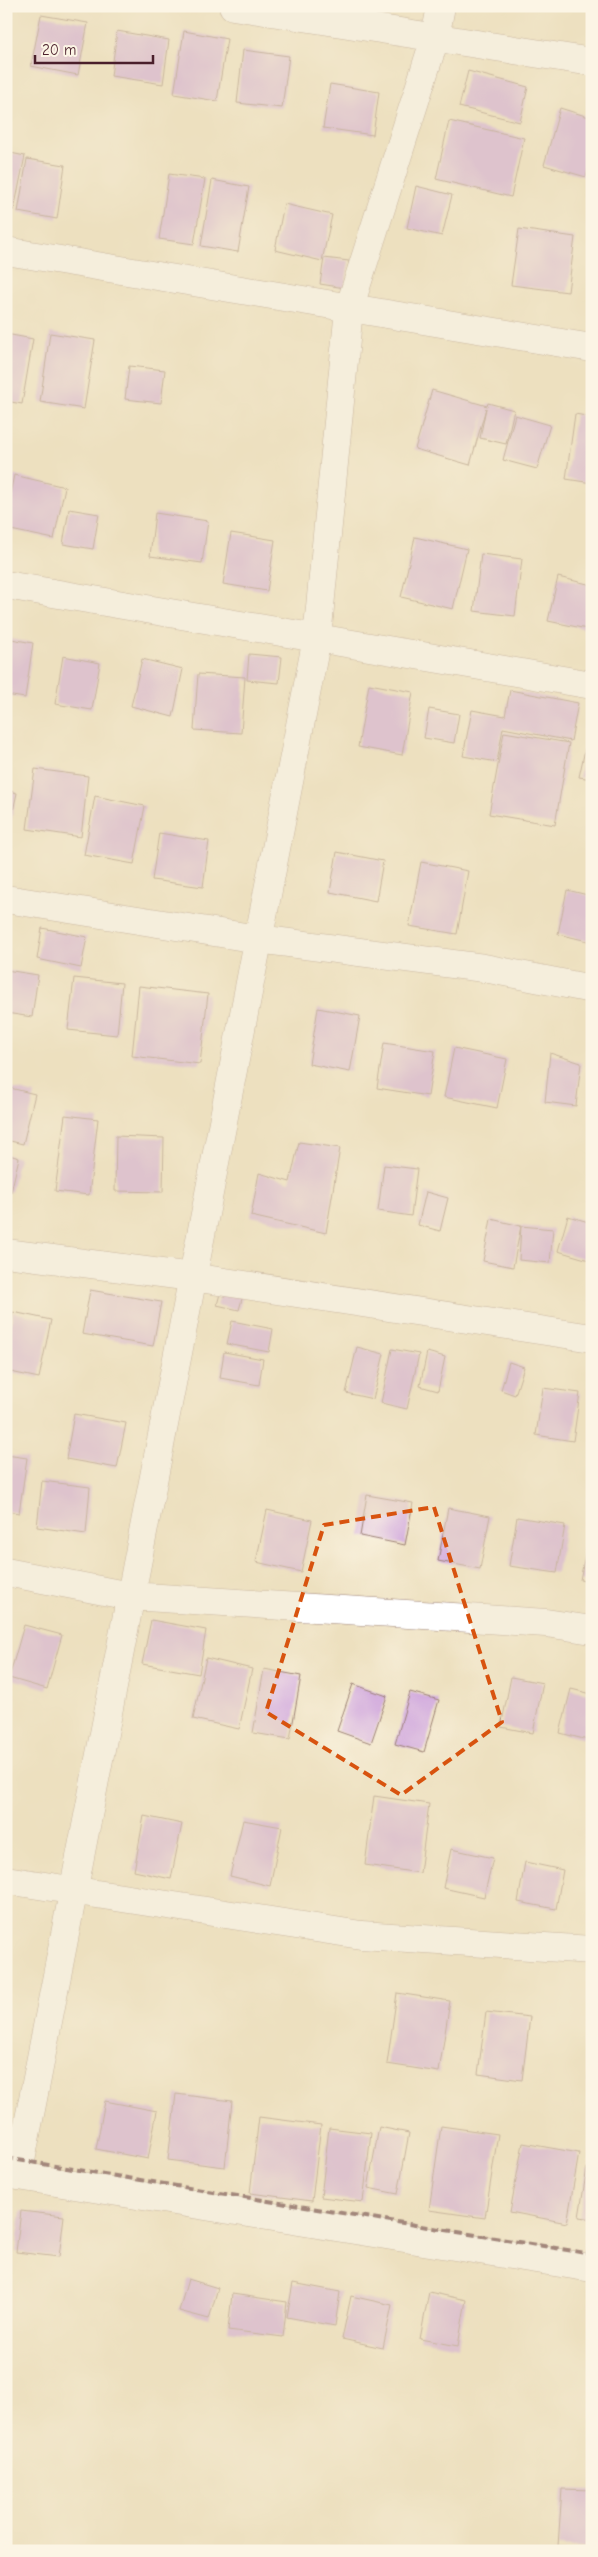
<svg xmlns="http://www.w3.org/2000/svg" width="598" height="2557" viewBox="0 0 598 2557" font-family="'Comic Neue',sans-serif">
<rect width="100%" height="100%" fill="#fcf5e5"/>
<filter id="ink" filterUnits="userSpaceOnUse"><feTurbulence type="fractalNoise" baseFrequency=".02" numOctaves="2"/><feDisplacementMap in="SourceGraphic" scale="10" xChannelSelector="R" yChannelSelector="G"/><feConvolveMatrix kernelMatrix="1 2 1 2 8 2 1 2 1" color-interpolation-filters="sRGB"/></filter>
<filter id="wash" filterUnits="userSpaceOnUse"><feTurbulence type="fractalNoise" baseFrequency=".0096" numOctaves="4" result="noise"/><feDisplacementMap in="SourceGraphic" scale="20" xChannelSelector="R" yChannelSelector="G"/><feGaussianBlur stdDeviation="1.12" result="paint"/><feColorMatrix in="noise" values="0 0 0 0 0 0 0 0 0 0 0 0 0 0 0 0 0 1.4 0 .05"/><feComposite in="paint" operator="in"/></filter>
<g filter="url(#wash)">
<rect width="100%" height="100%" fill="#ede0bf"/>
<g id="blocks">
<path fill="#cca0dd" d="M 41,15 L 88,23 L 78,75 L 31,66 Z
M 117,31 L 169,40 L 163,84 L 111,76 Z
M 184,31 L 227,39 L 217,101 L 174,94 Z
M 243,50 L 289,56 L 282,108 L 237,103 Z
M 468,71 L 528,87 L 520,122 L 459,107 Z
M 330,84 L 379,92 L 373,135 L 323,128 Z
M 560,108 L 592,118 L 592,156 L 586,177 L 544,165 Z
M 449,121 L 524,138 L 511,197 L 436,179 Z
M 6,152 L 25,156 L 14,210 L 6,208 Z
M 27,159 L 65,165 L 57,219 L 18,212 Z
M 169,174 L 205,179 L 194,244 L 159,239 Z
M 212,180 L 249,187 L 238,252 L 201,246 Z
M 416,186 L 452,195 L 442,236 L 407,228 Z
M 284,204 L 332,215 L 322,261 L 275,250 Z
M 519,229 L 575,237 L 568,292 L 511,285 Z
M 324,258 L 349,261 L 345,288 L 320,284 Z
M 50,333 L 95,340 L 84,409 L 40,402 Z
M 6,334 L 33,339 L 22,404 L 6,401 Z
M 129,366 L 165,370 L 161,403 L 125,399 Z
M 432,390 L 487,406 L 488,403 L 514,410 L 506,444 L 480,438 L 486,408 L 470,465 L 415,449 Z
M 575,414 L 592,417 L 592,483 L 566,479 Z
M 515,415 L 550,425 L 537,469 L 503,460 Z
M 14,475 L 65,487 L 54,539 L 6,529 L 6,512 Z
M 69,509 L 99,514 L 93,549 L 63,544 Z
M 155,513 L 208,521 L 202,563 L 150,556 Z
M 231,533 L 275,540 L 267,591 L 223,584 Z
M 415,537 L 467,549 L 453,609 L 401,597 Z
M 481,554 L 522,559 L 515,616 L 474,611 Z
M 558,577 L 592,585 L 592,606 L 587,629 L 548,621 Z
M 6,638 L 33,643 L 25,698 L 6,695 Z
M 249,654 L 282,657 L 279,683 L 247,680 Z
M 63,656 L 100,663 L 92,710 L 55,704 Z
M 142,659 L 183,669 L 173,717 L 131,706 Z
M 198,674 L 245,677 L 241,733 L 194,730 Z
M 369,684 L 413,692 L 402,755 L 358,747 Z
M 510,690 L 578,703 L 571,741 L 503,728 L 497,762 L 463,756 L 472,710 L 505,716 Z
M 429,709 L 459,714 L 454,743 L 424,738 Z
M 504,732 L 569,743 L 555,825 L 489,814 Z
M 588,736 L 592,737 L 592,779 L 579,777 Z
M 35,769 L 88,776 L 81,837 L 27,829 Z
M 6,790 L 17,793 L 8,834 L 6,833 Z
M 95,796 L 145,806 L 134,864 L 84,855 Z
M 159,833 L 209,841 L 203,887 L 152,880 Z
M 337,852 L 383,861 L 376,901 L 330,892 Z
M 421,862 L 468,871 L 457,934 L 409,926 Z
M 567,890 L 592,896 L 592,942 L 558,934 Z
M 42,928 L 87,937 L 81,968 L 37,959 Z
M 6,970 L 38,975 L 32,1017 L 6,1013 Z
M 74,978 L 122,983 L 117,1035 L 68,1030 Z
M 139,986 L 208,994 L 200,1064 L 132,1056 Z
M 318,1008 L 360,1016 L 350,1072 L 309,1064 Z
M 384,1043 L 435,1051 L 428,1096 L 377,1088 Z
M 454,1048 L 507,1059 L 497,1108 L 444,1097 Z
M 550,1053 L 581,1063 L 576,1106 L 545,1102 Z
M 6,1087 L 35,1094 L 23,1144 L 6,1140 Z
M 65,1115 L 98,1119 L 89,1195 L 55,1191 Z
M 116,1136 L 164,1138 L 163,1192 L 115,1191 Z
M 299,1142 L 340,1148 L 326,1233 L 251,1216 L 259,1173 L 290,1182 Z
M 6,1154 L 19,1158 L 11,1192 L 6,1191 Z
M 384,1165 L 417,1169 L 411,1216 L 378,1211 Z
M 426,1192 L 448,1198 L 440,1231 L 418,1225 Z
M 568,1216 L 592,1223 L 592,1250 L 589,1260 L 558,1251 Z
M 491,1219 L 521,1226 L 553,1229 L 550,1263 L 519,1260 L 521,1226 L 513,1267 L 483,1261 Z
M 90,1290 L 161,1302 L 153,1346 L 82,1334 Z
M 221,1290 L 243,1295 L 239,1310 L 217,1305 Z
M 13,1312 L 51,1320 L 39,1378 L 6,1371 L 6,1348 Z
M 232,1321 L 273,1329 L 269,1352 L 227,1344 Z
M 357,1347 L 384,1354 L 373,1399 L 346,1393 Z
M 392,1349 L 419,1354 L 407,1409 L 381,1403 Z
M 224,1352 L 263,1359 L 259,1385 L 220,1378 Z
M 427,1352 L 445,1357 L 438,1391 L 420,1386 Z
M 509,1362 L 524,1367 L 515,1395 L 501,1390 Z
M 543,1388 L 580,1393 L 573,1441 L 536,1435 Z
M 74,1414 L 126,1423 L 117,1468 L 66,1459 Z
M 6,1455 L 27,1458 L 19,1513 L 6,1511 Z
M 42,1481 L 90,1487 L 86,1534 L 37,1527 Z
M 367,1495 L 413,1503 L 405,1545 L 360,1536 Z
M 448,1508 L 490,1516 L 480,1569 L 438,1561 Z
M 267,1510 L 312,1520 L 301,1572 L 256,1562 Z
M 517,1517 L 565,1525 L 557,1573 L 509,1566 Z
M 588,1540 L 592,1541 L 592,1582 L 580,1580 Z
M 151,1620 L 206,1630 L 199,1674 L 142,1664 Z
M 24,1625 L 62,1635 L 47,1689 L 9,1678 Z
M 206,1658 L 252,1669 L 239,1729 L 193,1719 Z
M 264,1669 L 301,1676 L 290,1739 L 253,1733 Z
M 511,1677 L 543,1683 L 533,1733 L 501,1727 Z
M 353,1684 L 387,1696 L 371,1743 L 337,1731 Z
M 571,1689 L 592,1694 L 592,1741 L 560,1733 Z
M 410,1692 L 439,1700 L 424,1752 L 395,1744 Z
M 374,1796 L 429,1804 L 420,1873 L 365,1865 Z
M 144,1816 L 182,1824 L 171,1879 L 134,1871 Z
M 243,1820 L 282,1827 L 270,1886 L 230,1876 Z
M 451,1849 L 493,1858 L 484,1897 L 443,1888 Z
M 525,1862 L 563,1870 L 556,1909 L 518,1902 Z
M 397,1993 L 450,2001 L 439,2072 L 387,2064 Z
M 486,2012 L 530,2017 L 522,2080 L 478,2074 Z
M 590,2053 L 592,2053 L 592,2081 L 588,2080 Z
M 176,2094 L 232,2101 L 225,2167 L 168,2160 Z
M 105,2101 L 157,2111 L 148,2159 L 96,2149 Z
M 259,2117 L 321,2125 L 312,2201 L 250,2193 Z
M 441,2126 L 498,2134 L 485,2218 L 429,2210 Z
M 379,2127 L 409,2133 L 398,2194 L 368,2188 Z
M 329,2128 L 371,2133 L 363,2202 L 321,2197 Z
M 523,2143 L 579,2153 L 567,2223 L 510,2212 Z
M 587,2168 L 592,2169 L 592,2219 L 579,2217 Z
M 6,2197 L 11,2197 L 7,2224 L 6,2224 Z
M 21,2211 L 64,2216 L 59,2257 L 16,2252 Z
M 188,2279 L 218,2288 L 209,2319 L 179,2311 Z
M 293,2283 L 340,2292 L 335,2326 L 287,2317 Z
M 429,2292 L 466,2300 L 458,2346 L 420,2339 Z
M 232,2294 L 287,2302 L 283,2337 L 228,2330 Z
M 351,2296 L 392,2305 L 383,2348 L 342,2339 Z
M 562,2489 L 592,2490 L 592,2548 L 558,2546 Z"/>
</g>
</g>
<g filter="url(#ink)">
<use href="#blocks" fill-opacity="0" stroke="#9c8075" stroke-width="1"/>
<g fill="none" stroke-linecap="round" stroke-linejoin="round">
<defs>
<path id="minor" d="M 233,6 L 592,62
M 6,251 L 592,348
M 6,585 L 592,685
M 6,899 L 258,939 L 484,968 L 592,989
M 6,1253 L 192,1277 L 592,1338
M 6,1572 L 130,1596 L 546,1623 L 592,1630
M 6,1880 L 361,1935 L 592,1950
M 6,2174 L 592,2268
M 18,2176 L 317,638 L 349,309 L 435,38 L 441,6"/>
</defs>
<use href="#minor" stroke="#9c8075" stroke-width="29"/>
<use href="#minor" stroke="#fff" stroke-width="28"/>
<path stroke="#4a1f2b" stroke-width="4" stroke-dasharray="8 4" stroke-linecap="butt" d="M 6,2158 L 592,2254"/>
</g>
</g>
<path d="M0 0H598V2557H0ZM 434,1507 L 502,1722 L 401,1795 L 266,1712 L 324,1525 Z" fill="#ede0bf" fill-opacity=".55" fill-rule="evenodd"/>
<path fill="none" stroke="#d8530f" stroke-width="4" stroke-dasharray="10 6" stroke-linejoin="round" d="M 434,1507 L 502,1722 L 401,1795 L 266,1712 L 324,1525 Z"/>
<rect width="598" height="2557" fill="none" stroke="#fcf5e5" stroke-width="25"/>
<path d="M35 55v8h118v-8" fill="none" stroke="#4a1f2b" stroke-width="2.5"/>
<text x="42" y="55" font-size="15" fill="#4a1f2b" stroke="#fcf5e5" stroke-width="4" paint-order="stroke">20 m</text>
</svg>
